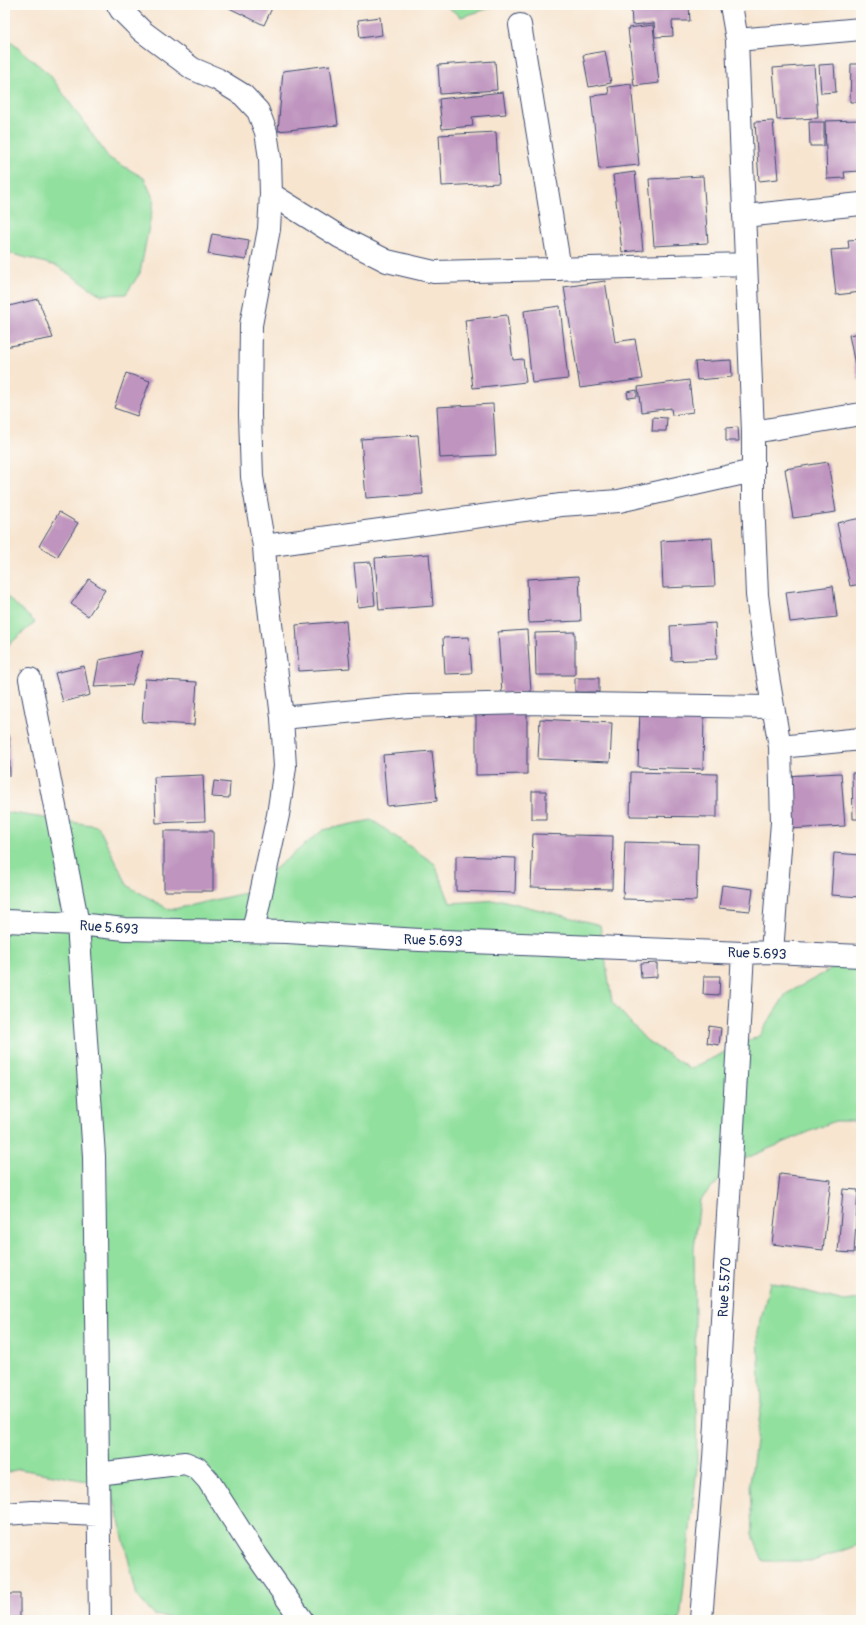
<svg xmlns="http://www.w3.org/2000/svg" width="866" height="1625" viewBox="0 0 866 1625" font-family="Pangolin,sans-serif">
<rect width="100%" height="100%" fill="#fdfcf7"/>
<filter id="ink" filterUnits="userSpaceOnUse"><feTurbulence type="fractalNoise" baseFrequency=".025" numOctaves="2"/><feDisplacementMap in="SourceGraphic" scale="8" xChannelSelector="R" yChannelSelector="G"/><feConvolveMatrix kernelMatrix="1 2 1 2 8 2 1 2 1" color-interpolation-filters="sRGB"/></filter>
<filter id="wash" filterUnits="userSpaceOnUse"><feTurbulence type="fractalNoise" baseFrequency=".012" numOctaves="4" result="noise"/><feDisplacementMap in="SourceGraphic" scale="16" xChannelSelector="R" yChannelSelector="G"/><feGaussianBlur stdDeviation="0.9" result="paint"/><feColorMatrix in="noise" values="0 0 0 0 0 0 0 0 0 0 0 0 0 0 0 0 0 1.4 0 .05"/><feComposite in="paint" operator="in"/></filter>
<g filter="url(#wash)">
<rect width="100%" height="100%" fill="#f7e5d0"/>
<path fill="#91e09e" stroke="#56887e" d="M 445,5 L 500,5 L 461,17 Z
M 5,40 L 12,43 L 50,75 L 109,158 L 144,178 L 154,200 L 140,273 L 126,294 L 101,295 L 57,266 L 5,252 Z
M 5,595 L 35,622 L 5,648 Z
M 5,812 L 98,826 L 128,886 L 170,910 L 245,893 L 323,830 L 372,820 L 435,864 L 450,903 L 501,900 L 600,925 L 612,1002 L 646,1040 L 690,1069 L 759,1036 L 786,994 L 861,953 L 861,1121 L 835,1121 L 737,1162 L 700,1200 L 694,1249 L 697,1468 L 680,1620 L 182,1620 L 154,1615 L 137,1596 L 114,1499 L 93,1482 L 19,1469 L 5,1473 Z
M 770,1282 L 844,1301 L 861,1299 L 861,1544 L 813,1561 L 763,1561 L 752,1534 L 750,1483 L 761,1407 L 758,1332 Z"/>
<g id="blocks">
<path fill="#bf95bf" d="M 223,5 L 271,5 L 273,6 L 264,25 Z
M 631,5 L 689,5 L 690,21 L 672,21 L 673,36 L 655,37 L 654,23 L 632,25 Z
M 380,17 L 382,35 L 360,38 L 358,20 Z
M 653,25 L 659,83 L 634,86 L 628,28 Z
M 605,51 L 611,83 L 589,87 L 583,55 Z
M 495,61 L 497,90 L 440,94 L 438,65 Z
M 834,64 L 836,92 L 821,93 L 819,65 Z
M 851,64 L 861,64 L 861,102 L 850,102 Z
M 330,65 L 338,125 L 278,131 L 283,71 Z
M 814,65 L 818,118 L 777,120 L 773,68 Z
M 631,84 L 639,165 L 599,169 L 591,96 L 609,94 L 608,87 Z
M 503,92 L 506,114 L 472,117 L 473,126 L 442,129 L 439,99 Z
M 861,120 L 861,171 L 844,172 L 845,178 L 827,179 L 825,121 Z
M 773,121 L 778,179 L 759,181 L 755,122 Z
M 809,122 L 824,122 L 824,146 L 810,146 Z
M 496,132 L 499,183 L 442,186 L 439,135 Z
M 635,172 L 643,250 L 622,252 L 613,175 Z
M 703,176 L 708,243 L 654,246 L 649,179 Z
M 212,234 L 249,240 L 246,260 L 208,254 Z
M 861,239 L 861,292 L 836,295 L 831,250 L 849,249 L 848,240 Z
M 605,281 L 615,342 L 635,339 L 642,379 L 580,388 L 564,287 Z
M 38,299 L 53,338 L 5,347 L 5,307 Z
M 560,306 L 568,379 L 532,383 L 524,311 Z
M 507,315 L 513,360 L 523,359 L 526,382 L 473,388 L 465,320 Z
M 861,333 L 861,380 L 858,380 L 849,335 Z
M 731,360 L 732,377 L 697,380 L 695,362 Z
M 126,373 L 150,381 L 137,416 L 114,408 Z
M 689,380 L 693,412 L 672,415 L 671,408 L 641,412 L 638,387 Z
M 637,390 L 637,397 L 628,398 L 627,392 Z
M 493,404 L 496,455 L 440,458 L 437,407 Z
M 653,417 L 667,418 L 666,431 L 652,431 Z
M 738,427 L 739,441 L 726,441 L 726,428 Z
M 418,435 L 423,494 L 366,498 L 361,439 Z
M 828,462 L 836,512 L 793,518 L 785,469 Z
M 59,512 L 78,523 L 57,557 L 39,546 Z
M 861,518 L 861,584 L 850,586 L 837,523 Z
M 712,538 L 715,586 L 663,588 L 661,541 Z
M 429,554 L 433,606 L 379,610 L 375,558 Z
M 371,562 L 375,605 L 358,607 L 354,563 Z
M 579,576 L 581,621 L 529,623 L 527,579 Z
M 89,579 L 105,590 L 88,616 L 71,604 Z
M 833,586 L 837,617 L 790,622 L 786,592 Z
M 346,621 L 350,668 L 299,671 L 296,625 Z
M 715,623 L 717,659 L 672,661 L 670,626 Z
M 527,630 L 531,692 L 502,694 L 498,632 Z
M 575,632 L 575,675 L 536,675 L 535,633 Z
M 469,637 L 472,673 L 445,674 L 443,638 Z
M 143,651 L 132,685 L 94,687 L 99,660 Z
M 84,666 L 90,695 L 63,702 L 55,673 Z
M 575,678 L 599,678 L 599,692 L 575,692 Z
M 145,679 L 197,682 L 194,725 L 142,722 Z
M 640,710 L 704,713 L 703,769 L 638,767 Z
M 476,712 L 527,712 L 527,774 L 476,775 Z
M 540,719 L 612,723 L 610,762 L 538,759 Z
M 5,735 L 9,735 L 10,775 L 5,775 Z
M 432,751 L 437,801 L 387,806 L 383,755 Z
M 631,772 L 717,774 L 717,817 L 630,816 Z
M 841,773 L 845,826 L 787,829 L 784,776 Z
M 852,773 L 861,773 L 861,819 L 853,819 Z
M 203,775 L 205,821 L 156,823 L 154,777 Z
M 214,781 L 230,783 L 229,798 L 212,797 Z
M 532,791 L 546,791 L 546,819 L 532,819 Z
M 164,831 L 213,831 L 213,891 L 164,891 Z
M 533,834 L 613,836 L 612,889 L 531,887 Z
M 625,842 L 698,844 L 696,901 L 623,899 Z
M 834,853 L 861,855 L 861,897 L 831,895 Z
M 456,856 L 516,858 L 515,893 L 456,891 Z
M 722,885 L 753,889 L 750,911 L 719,908 Z
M 657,963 L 657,977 L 641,978 L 640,964 Z
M 704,976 L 720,976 L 719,995 L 703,994 Z
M 709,1026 L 721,1028 L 719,1045 L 707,1043 Z
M 780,1174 L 831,1180 L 823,1250 L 772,1244 Z
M 843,1189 L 858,1190 L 854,1253 L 838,1252 Z
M 5,1594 L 20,1594 L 20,1620 L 5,1620 Z"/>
</g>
</g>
<g filter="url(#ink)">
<use href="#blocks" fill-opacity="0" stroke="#3c4a6f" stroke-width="1"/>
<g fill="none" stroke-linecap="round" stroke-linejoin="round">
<defs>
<path id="minor" d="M 118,5 L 121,10 L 142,31 L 193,69 L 217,79 L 243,95 L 258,111 L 266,132 L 270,158 L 271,194 L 269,229 L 251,325 L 250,415 L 252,477 L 264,546 L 267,590 L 282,718 L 285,767 L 278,815 L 267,865 L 253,931
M 731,5 L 737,40 L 753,432
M 520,25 L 560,269
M 737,40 L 861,29
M 271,194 L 340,237 L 387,261 L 434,272 L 746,264
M 744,216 L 861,204
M 264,546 L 561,505 L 619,501 L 753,471
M 30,679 L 78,924 L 94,1156 L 100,1620
M 282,718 L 409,706 L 521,703 L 773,707
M 780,747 L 861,739
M 5,921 L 78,924 L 125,929 L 287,932 L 420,940 L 743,953 L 772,952 L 861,956
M 772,952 L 782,822 L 780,747 L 766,665 L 757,595 L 753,500 L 753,432 L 861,414
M 98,1474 L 185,1463 L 197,1468 L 208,1480 L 250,1546 L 302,1620
M 5,1514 L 33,1512 L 98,1515
M 701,1620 L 714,1459 L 743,953"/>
</defs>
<use href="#minor" stroke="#3c4a6f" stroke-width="24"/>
<use href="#minor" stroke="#fff" stroke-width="22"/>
</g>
</g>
<g text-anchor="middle" stroke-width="3" stroke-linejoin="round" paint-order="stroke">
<g font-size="14" fill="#1b2f5e" stroke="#fdfcf7">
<text transform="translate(109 927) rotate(4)" y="5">Rue 5.693</text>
<text transform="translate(433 940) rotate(2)" y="5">Rue 5.693</text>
<text transform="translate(757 953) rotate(2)" y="5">Rue 5.693</text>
<text transform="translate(724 1287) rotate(-87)" y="5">Rue 5.570</text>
</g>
</g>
<rect width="866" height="1625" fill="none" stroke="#fdfcf7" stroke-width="20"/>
</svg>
